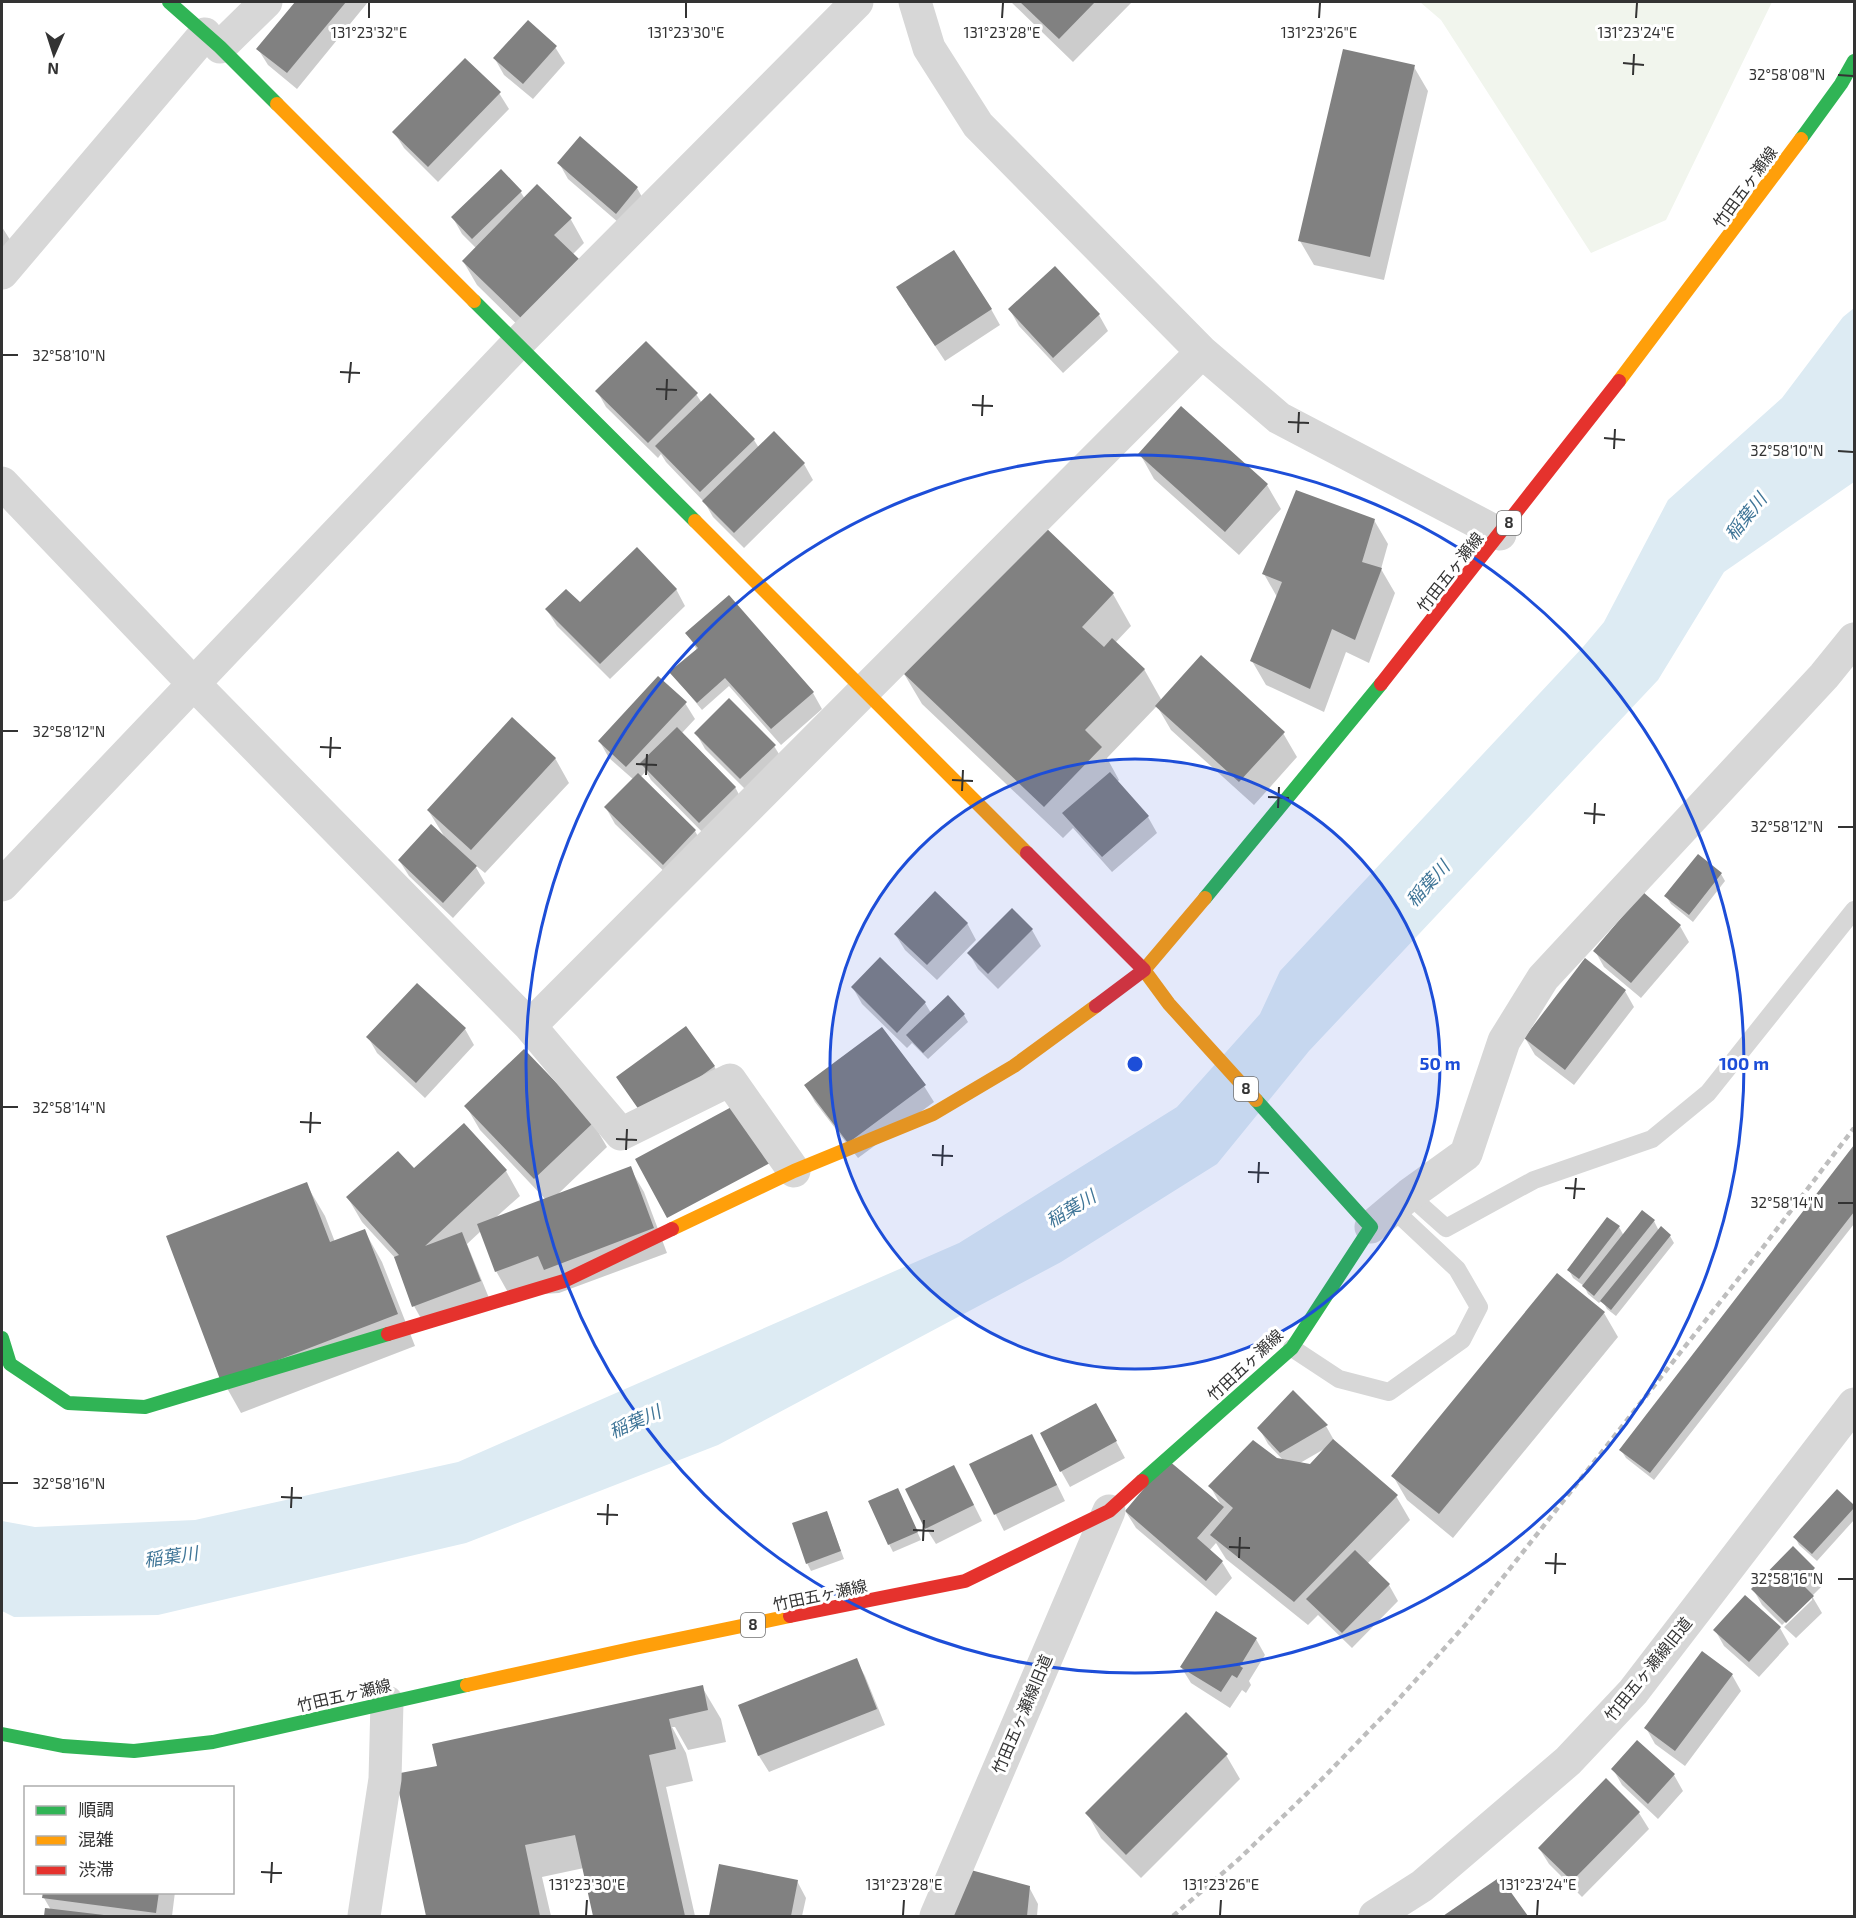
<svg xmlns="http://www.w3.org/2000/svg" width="1856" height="1918" viewBox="0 0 1856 1918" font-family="'Exo 2','Noto Sans JP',sans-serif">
<rect width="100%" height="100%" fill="#fff"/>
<path fill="#f1f5ed" d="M 1420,2 L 1772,2 L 1666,220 L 1591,253 L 1441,20 Z"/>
<path fill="#ddebf3" d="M 1854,308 L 1854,482 L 1724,572 L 1658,680 L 1309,1051 L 1217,1164 L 1061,1262 L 718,1445 L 466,1543 L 158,1615 L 14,1617 L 2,1611 L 2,1521 L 35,1527 L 195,1520 L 458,1462 L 959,1243 L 1177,1107 L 1260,1014 L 1280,971 L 1583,647 L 1604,622 L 1668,500 L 1782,398 L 1843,317 Z"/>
<path fill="#0003" fill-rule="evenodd" d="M 297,2 L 368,2 L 297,89 L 268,65 L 258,49 Z
M 1011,2 L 1132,2 L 1073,62 Z
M 555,47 L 565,63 L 533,99 L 504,75 L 495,59 Z
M 1414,67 L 1428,91 L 1384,280 L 1314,265 L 1300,241 Z
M 499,93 L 509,109 L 438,182 L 404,148 L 394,132 Z
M 580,138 L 637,188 L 646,204 L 626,229 L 568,179 L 559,163 Z
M 520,191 L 525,199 L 570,218 L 584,243 L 572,255 L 535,342 L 477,285 L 463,261 L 476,248 L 462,234 L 453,218 Z
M 2,227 L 14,246 L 2,262 Z
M 1055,268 L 1099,315 L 1108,331 L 1063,373 L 1019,326 L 1010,310 Z
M 907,304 L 991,309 L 1000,325 L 945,361 Z
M 597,391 L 696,394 L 702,403 L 754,440 L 759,448 L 804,464 L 813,480 L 744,548 L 713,517 L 705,503 L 666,462 L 661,454 L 658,458 L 606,407 Z
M 1181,408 L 1267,485 L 1281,509 L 1239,555 L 1154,479 L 1140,454 Z
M 1374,520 L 1388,544 L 1381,569 L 1395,593 L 1369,663 L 1346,652 L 1324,712 L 1266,685 L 1252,661 L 1277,597 L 1264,574 Z
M 676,589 L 685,606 L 610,679 L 557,626 L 547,610 Z
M 1113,594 L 1131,626 L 1115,643 L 1144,669 L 1162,701 L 1283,733 L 1297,757 L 1254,805 L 1171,730 L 1157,706 L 1107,758 L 1119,780 L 1117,782 L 1148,817 L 1157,833 L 1112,872 L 1073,828 L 1063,838 L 922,704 L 903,672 Z
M 687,633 L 813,693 L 822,709 L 781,745 L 729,686 L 702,710 L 671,672 L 697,650 Z
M 685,703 L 695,719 L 681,734 L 735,787 L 744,804 L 708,838 L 651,780 L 646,771 L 640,778 L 695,831 L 704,847 L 673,880 L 615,824 L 606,808 L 634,780 L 609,758 L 600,742 Z
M 696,733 L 774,746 L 784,762 L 750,794 L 705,749 Z
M 555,758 L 569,783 L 485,873 L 474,864 L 485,883 L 453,918 L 409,876 L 399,860 L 444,836 L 428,810 Z
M 1721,874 L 1725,881 L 1693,922 L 1671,904 L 1666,896 Z
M 967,923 L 976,940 L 937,980 L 905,950 L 895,934 Z
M 1680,926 L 1689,942 L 1641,998 L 1604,967 L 1595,951 Z
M 1032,930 L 1041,946 L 998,989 L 978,969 L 969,953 Z
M 880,959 L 925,1003 L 931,1013 L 964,1015 L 968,1022 L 928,1059 L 912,1043 L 907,1048 L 862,1004 L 853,988 Z
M 418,985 L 465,1029 L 474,1045 L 425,1098 L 377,1053 L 368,1037 Z
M 1625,991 L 1634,1007 L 1574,1085 L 1535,1055 L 1525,1038 Z
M 714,1066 L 723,1082 L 655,1132 L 618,1078 Z
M 806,1086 L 924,1086 L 934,1102 L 858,1158 L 815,1102 Z
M 466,1106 L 593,1123 L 607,1147 L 556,1196 L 630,1168 L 644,1192 L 667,1253 L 559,1293 L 510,1296 L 496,1271 L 481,1231 L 467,1244 L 489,1298 L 423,1322 L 414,1306 L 396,1259 L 362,1222 L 348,1198 L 414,1170 L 464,1125 L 506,1171 L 520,1196 L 494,1219 L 546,1200 L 480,1130 Z
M 1854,1149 L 1854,1224 L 1654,1480 L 1626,1458 L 1621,1450 Z
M 306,1184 L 325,1216 L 335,1242 L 364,1230 L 382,1262 L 415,1346 L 241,1413 L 223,1381 Z
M 1654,1221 L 1659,1231 L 1670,1236 L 1674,1243 L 1616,1316 L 1607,1309 L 1602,1300 L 1599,1303 L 1588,1294 L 1584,1286 L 1573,1278 L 1569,1270 L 1619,1227 L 1624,1236 Z
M 1604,1313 L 1618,1337 L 1453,1538 L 1407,1500 L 1393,1476 Z
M 1293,1392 L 1326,1426 L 1335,1442 L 1396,1496 L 1410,1520 L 1367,1564 L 1389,1585 L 1398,1601 L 1352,1648 L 1318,1615 L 1308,1625 L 1226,1559 L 1216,1543 L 1209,1551 L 1222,1562 L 1232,1578 L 1216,1596 L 1136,1528 L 1126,1512 L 1222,1507 L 1210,1486 L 1276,1459 L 1283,1460 L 1268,1444 L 1259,1428 ZM 1326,1448 L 1311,1465 L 1300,1463 Z
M 1105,1421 L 1125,1458 L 1070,1487 L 1061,1471 Z
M 1041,1452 L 1065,1501 L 1004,1531 L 971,1465 Z
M 963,1483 L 982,1521 L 936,1544 L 926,1528 Z
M 1837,1491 L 1854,1507 L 1854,1520 L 1817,1561 L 1799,1545 L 1795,1537 Z
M 901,1497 L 921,1540 L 893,1552 L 889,1544 Z
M 830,1521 L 844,1559 L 811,1571 L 807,1563 Z
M 1813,1569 L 1823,1585 L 1812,1596 L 1822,1613 L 1796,1638 L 1784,1627 L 1812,1600 L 1812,1596 L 1782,1625 L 1762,1605 L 1753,1589 Z
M 1780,1628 L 1789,1644 L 1759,1677 L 1724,1646 L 1715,1630 Z
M 1256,1639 L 1265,1655 L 1249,1681 L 1251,1685 L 1246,1693 L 1242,1690 L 1230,1708 L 1191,1683 L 1181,1667 Z
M 856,1660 L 865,1676 L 885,1725 L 769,1772 L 759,1756 L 740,1706 Z
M 1732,1675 L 1741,1691 L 1685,1766 L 1655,1744 L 1646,1728 Z
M 702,1687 L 721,1719 L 726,1742 L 688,1750 L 675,1727 L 672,1727 L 686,1753 L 693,1781 L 666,1787 L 695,1916 L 594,1916 L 584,1868 L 542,1877 L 551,1916 L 427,1916 L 397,1776 L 439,1767 Z
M 1637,1742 L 1674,1775 L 1683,1791 L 1658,1819 L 1622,1785 L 1613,1769 Z
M 1226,1755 L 1240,1779 L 1141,1878 L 1101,1838 L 1087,1813 Z
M 1606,1780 L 1639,1813 L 1649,1829 L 1582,1897 L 1549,1864 L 1539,1848 Z
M 720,1866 L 797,1881 L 806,1898 L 802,1916 L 710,1916 Z
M 1500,1879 L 1526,1916 L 1446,1916 Z
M 1029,1887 L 1038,1904 L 1037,1916 L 942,1916 Z
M 44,1892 L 175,1892 L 172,1916 L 45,1916 L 46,1909 L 51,1910 L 44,1898 Z"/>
<path fill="#818181" d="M 295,2 L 346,2 L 287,73 L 256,49 Z
M 1020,2 L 1095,2 L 1059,39 Z
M 528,20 L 557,46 L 523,84 L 493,58 Z
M 1343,49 L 1415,65 L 1370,257 L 1298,241 Z
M 465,58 L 501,92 L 428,167 L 392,132 Z
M 580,136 L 638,187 L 616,214 L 557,163 Z
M 501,169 L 522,191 L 472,239 L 451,217 Z
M 537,184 L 572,218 L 554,235 L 579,259 L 521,318 L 462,261 Z
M 954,250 L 992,309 L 935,346 L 896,287 Z
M 1055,266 L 1100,314 L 1053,358 L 1008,309 Z
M 646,341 L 698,393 L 648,443 L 595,391 Z
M 710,393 L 755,439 L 700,492 L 655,446 Z
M 1181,406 L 1268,484 L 1225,532 L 1138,454 Z
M 774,431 L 805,463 L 734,533 L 702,501 Z
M 1296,490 L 1375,519 L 1362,562 L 1382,568 L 1355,640 L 1332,629 L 1310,689 L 1250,661 L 1282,582 L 1262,574 Z
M 1043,525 L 1114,593 L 1082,627 L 1104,647 L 1112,638 L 1145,669 L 1085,730 L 1102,747 L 1044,807 L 902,672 Z
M 637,547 L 677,589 L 600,664 L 545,609 L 566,589 L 580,602 Z
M 729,595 L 814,692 L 771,729 L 725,678 L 697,703 L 669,672 L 698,648 L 685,633 Z
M 1201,655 L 1285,732 L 1239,782 L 1155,706 Z
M 658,676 L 687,702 L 626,767 L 598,741 Z
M 729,698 L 776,745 L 740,779 L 694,733 Z
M 512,717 L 556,758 L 471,850 L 427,810 Z
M 677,727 L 736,787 L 699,823 L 640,763 Z
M 1110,772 L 1149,816 L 1102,857 L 1062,813 Z
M 638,773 L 696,830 L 663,865 L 604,807 Z
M 431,824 L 477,866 L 443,903 L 398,860 Z
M 1698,854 L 1722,873 L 1689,915 L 1664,896 Z
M 935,891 L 968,923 L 927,965 L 894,934 Z
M 1643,892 L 1681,925 L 1631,983 L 1593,951 Z
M 1012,908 L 1033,929 L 988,974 L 967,953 Z
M 880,957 L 926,1002 L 897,1033 L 851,987 Z
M 1585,958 L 1626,990 L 1565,1070 L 1524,1038 Z
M 417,983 L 466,1028 L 416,1083 L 366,1037 Z
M 948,995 L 965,1014 L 923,1053 L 906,1035 Z
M 686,1026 L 715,1066 L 644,1117 L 616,1077 Z
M 882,1027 L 926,1085 L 848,1143 L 804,1085 Z
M 524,1049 L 594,1122 L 534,1179 L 464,1106 Z
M 737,1104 L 770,1163 L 667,1218 L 635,1159 Z
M 464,1123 L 507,1170 L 425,1246 L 462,1232 L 481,1281 L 412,1307 L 394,1257 L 399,1255 L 346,1197 L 398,1151 L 414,1168 Z
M 1854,1145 L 1854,1212 L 1650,1473 L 1619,1450 Z
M 631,1166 L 654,1228 L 544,1270 L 538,1256 L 495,1272 L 477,1224 Z
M 307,1182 L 330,1242 L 365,1229 L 398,1314 L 221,1382 L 166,1236 Z
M 1642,1210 L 1655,1220 L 1594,1296 L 1582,1286 Z
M 1607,1217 L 1620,1226 L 1579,1279 L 1567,1270 Z
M 1661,1226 L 1671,1235 L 1611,1310 L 1600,1301 Z
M 1557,1273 L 1605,1312 L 1439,1514 L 1391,1476 Z
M 1293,1390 L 1328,1425 L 1280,1453 L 1257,1428 Z
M 1096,1403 L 1117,1441 L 1060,1472 L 1040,1433 Z
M 1032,1434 L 1057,1485 L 994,1515 L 969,1464 Z
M 1333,1439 L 1398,1495 L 1294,1602 L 1210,1535 L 1233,1508 L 1208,1486 L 1253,1440 L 1277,1458 L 1310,1464 Z
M 1168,1460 L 1224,1507 L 1197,1538 L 1223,1561 L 1206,1581 L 1125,1511 Z
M 954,1465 L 974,1505 L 925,1529 L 905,1489 Z
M 898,1488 L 918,1532 L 888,1545 L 868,1501 Z
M 1837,1489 L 1854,1505 L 1854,1508 L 1812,1554 L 1793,1537 Z
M 827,1511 L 841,1551 L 806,1564 L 792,1523 Z
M 1793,1546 L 1815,1568 L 1801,1583 L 1814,1596 L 1786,1623 L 1751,1589 Z
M 1355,1550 L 1390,1584 L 1342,1633 L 1306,1599 Z
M 1745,1595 L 1781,1627 L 1749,1662 L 1713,1630 Z
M 1216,1611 L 1257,1638 L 1240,1666 L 1243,1668 L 1237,1678 L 1232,1675 L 1221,1692 L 1180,1667 Z
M 1702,1651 L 1733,1674 L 1675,1751 L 1644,1728 Z
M 857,1658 L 877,1709 L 758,1756 L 738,1705 Z
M 703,1685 L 708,1710 L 669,1719 L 676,1749 L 649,1755 L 685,1916 L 593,1916 L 575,1835 L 525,1845 L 540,1916 L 426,1916 L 395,1774 L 437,1766 L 432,1744 Z
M 1186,1712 L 1228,1754 L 1126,1855 L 1085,1813 Z
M 1637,1740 L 1675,1774 L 1648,1804 L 1611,1769 Z
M 1606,1778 L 1640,1812 L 1572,1881 L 1538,1848 Z
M 719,1864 L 798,1880 L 791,1916 L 709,1916 Z
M 956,1866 L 1030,1886 L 1027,1916 L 941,1916 Z
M 1500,1877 L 1528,1916 L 1443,1916 Z
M 43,1892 L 159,1892 L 156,1913 L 42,1898 Z
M 45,1908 L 104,1915 L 104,1916 L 44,1916 Z"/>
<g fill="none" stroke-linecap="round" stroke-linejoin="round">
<path stroke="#d7d7d7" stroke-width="18" d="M 1409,1195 L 1446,1228 L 1534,1180 L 1652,1139 L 1708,1093 L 1854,910
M 1292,1348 L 1339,1379 L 1389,1392 L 1462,1340 L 1479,1307 L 1457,1269 L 1393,1209"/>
<path stroke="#d7d7d7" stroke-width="33" d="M 915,2 L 929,48 L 978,125 L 1202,352 L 1279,418 L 1500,534
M 220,47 L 266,2
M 2,273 L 205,34
M 2,483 L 192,682 L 530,1026 L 621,1134 L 730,1080 L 794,1171
M 2,885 L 516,345 L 857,2
M 530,1026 L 1202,352
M 1371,1227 L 1409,1195 L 1466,1154 L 1504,1041 L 1543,978 L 1824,676 L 1854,639
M 364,1916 L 385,1779 L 387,1702
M 936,1916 L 1109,1511
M 1375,1916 L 1422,1886 L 1568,1761 L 1633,1692 L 1854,1404"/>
<path stroke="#30b455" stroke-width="14" d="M 169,2 L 220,47 L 277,104
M 1801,139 L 1841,84 L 1854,61
M 474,301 L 695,521
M 1205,898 L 1381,684
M 2,1338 L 10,1364 L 68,1403 L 145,1407 L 388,1334
M 1142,1481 L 1292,1348 L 1371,1227 L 1256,1100
M 2,1734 L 63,1746 L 134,1751 L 213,1742 L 467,1685"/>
<path stroke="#ff9f0a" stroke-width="14" d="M 277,104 L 474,301
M 1619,381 L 1801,139
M 695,521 L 1027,853
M 1205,898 L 1144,970 L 1169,1004 L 1256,1100
M 672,1229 L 794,1171 L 933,1114 L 1014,1066 L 1096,1006
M 467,1685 L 635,1648 L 790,1616"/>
<path stroke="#e5322d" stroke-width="14" d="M 1381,684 L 1619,381
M 1027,853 L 1144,970 L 1096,1006
M 388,1334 L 564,1281 L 672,1229
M 790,1616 L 965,1581 L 1109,1511 L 1142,1481"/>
<path stroke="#bebebe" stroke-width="4.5" stroke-dasharray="6 4.5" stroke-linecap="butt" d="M 1173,1916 L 1239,1859 L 1325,1776 L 1388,1711 L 1467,1623 L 1754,1259 L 1854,1128"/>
</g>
<path fill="none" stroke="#333" stroke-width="2" d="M 369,18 L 369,3M 686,18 L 686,3M 1002,18 L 1003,3M 1319,18 L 1320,3M 1636,18 L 1637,3M 1623,63 L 1644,65M 1633,75 L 1634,54M 1838,75 L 1853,76M 3,355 L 18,355M 340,372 L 360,373M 349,383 L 351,362M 656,389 L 677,390M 666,400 L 667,379M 972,405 L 993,406M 982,416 L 983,395M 1288,422 L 1309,423M 1298,433 L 1299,412M 1604,438 L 1625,440M 1614,449 L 1615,429M 1838,451 L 1853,452M 3,731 L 18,731M 320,747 L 341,748M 330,758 L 331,737M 636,764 L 657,765M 646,775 L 647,754M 952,780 L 973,781M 962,791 L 963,770M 1268,797 L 1289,798M 1278,808 L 1279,787M 1584,813 L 1605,815M 1594,824 L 1595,803M 1838,827 L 1853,827M 3,1107 L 18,1107M 300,1122 L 321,1123M 310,1133 L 311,1112M 616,1139 L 637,1140M 626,1150 L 627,1129M 932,1155 L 953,1156M 942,1166 L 943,1145M 1248,1172 L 1269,1173M 1258,1183 L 1259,1162M 1565,1188 L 1585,1189M 1574,1199 L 1576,1178M 1838,1203 L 1853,1203M 3,1483 L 18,1483M 281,1497 L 302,1498M 291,1508 L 292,1487M 597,1514 L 618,1515M 607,1525 L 608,1504M 913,1530 L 934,1531M 923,1541 L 924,1520M 1229,1547 L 1250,1548M 1239,1558 L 1240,1537M 1545,1563 L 1566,1564M 1555,1574 L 1556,1553M 1838,1579 L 1853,1579M 261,1872 L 282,1873M 271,1883 L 272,1862M 586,1915 L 587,1900M 903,1915 L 904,1900M 1220,1915 L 1221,1900M 1537,1915 L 1538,1900"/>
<circle cx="1135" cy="1064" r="305" fill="#1d4ed8" fill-opacity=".12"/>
<g fill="none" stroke="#1d4ed8" stroke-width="3">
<circle cx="1135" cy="1064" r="305"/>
<circle cx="1135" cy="1064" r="609"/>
</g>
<g text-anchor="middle" stroke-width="6" stroke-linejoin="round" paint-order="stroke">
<g fill="#fff" stroke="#707070" stroke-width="1.5">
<rect x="1497" y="511" width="24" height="24" rx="4.5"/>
<rect x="1234" y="1077" width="24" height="24" rx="4.5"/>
<rect x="741" y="1613" width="24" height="24" rx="4.5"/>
</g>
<g font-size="15" font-weight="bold" fill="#333">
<text x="1509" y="528">8</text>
<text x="1246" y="1094">8</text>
<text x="753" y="1630">8</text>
</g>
<g font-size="16" fill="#333" stroke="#fff">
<text transform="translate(1745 187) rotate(-54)" y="6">竹田五ヶ瀬線</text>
<text transform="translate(1450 572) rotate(-52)" y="6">竹田五ヶ瀬線</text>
<text transform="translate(1245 1365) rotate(-43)" y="6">竹田五ヶ瀬線</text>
<text transform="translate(820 1595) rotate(-12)" y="6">竹田五ヶ瀬線</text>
<text transform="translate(1648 1669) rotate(-51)" y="6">竹田五ヶ瀬線旧道</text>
<text transform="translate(344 1695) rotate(-13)" y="6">竹田五ヶ瀬線</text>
<text transform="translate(1022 1714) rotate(-67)" y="6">竹田五ヶ瀬線旧道</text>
</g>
<g font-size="18" font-style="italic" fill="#3f7597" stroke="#fff">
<text transform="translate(1746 517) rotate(-51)" y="6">稲葉川</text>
<text transform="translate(1428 884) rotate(-48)" y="6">稲葉川</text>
<text transform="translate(1071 1209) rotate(-31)" y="6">稲葉川</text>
<text transform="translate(635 1422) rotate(-24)" y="6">稲葉川</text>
<text transform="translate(171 1557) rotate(-8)" y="6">稲葉川</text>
</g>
</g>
<g font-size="15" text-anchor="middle" fill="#333" stroke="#fff" stroke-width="6" stroke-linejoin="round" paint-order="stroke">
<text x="369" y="38">131°23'32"E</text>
<text x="686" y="38">131°23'30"E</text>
<text x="1002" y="38">131°23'28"E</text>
<text x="1319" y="38">131°23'26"E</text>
<text x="1636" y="38">131°23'24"E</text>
<text x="1787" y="80">32°58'08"N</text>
<text x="69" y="361">32°58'10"N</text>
<text x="1787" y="456">32°58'10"N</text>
<text x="69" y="737">32°58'12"N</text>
<text x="1787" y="832">32°58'12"N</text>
<text x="69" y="1113">32°58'14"N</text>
<text x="1787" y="1208">32°58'14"N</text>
<text x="69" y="1489">32°58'16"N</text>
<text x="1787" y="1584">32°58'16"N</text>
<text x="587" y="1890">131°23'30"E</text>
<text x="904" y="1890">131°23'28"E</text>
<text x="1221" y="1890">131°23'26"E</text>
<text x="1538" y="1890">131°23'24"E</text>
</g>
<circle cx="1135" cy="1064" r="9" fill="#1d4ed8" stroke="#fff" stroke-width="3"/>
<g font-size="18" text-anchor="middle" font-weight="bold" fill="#1d4ed8" stroke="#fff" stroke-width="6" stroke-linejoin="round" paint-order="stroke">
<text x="1440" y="1070">50 m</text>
<text x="1744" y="1070">100 m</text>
</g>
<rect width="1856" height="1918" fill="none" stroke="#333333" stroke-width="6"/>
<rect x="24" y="1786" width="210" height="108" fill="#ffffff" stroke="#adadad" stroke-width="1.5"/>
<rect x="36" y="1806" width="30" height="9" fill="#30b455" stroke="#adadad" stroke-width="1.5"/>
<text x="78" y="1816" font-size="18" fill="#333333">順調</text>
<rect x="36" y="1836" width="30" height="9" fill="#ff9f0a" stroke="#adadad" stroke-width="1.5"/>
<text x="78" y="1846" font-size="18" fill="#333333">混雑</text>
<rect x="36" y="1866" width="30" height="9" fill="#e5322d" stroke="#adadad" stroke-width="1.5"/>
<text x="78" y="1876" font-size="18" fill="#333333">渋滞</text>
<g transform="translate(54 54) rotate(183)" stroke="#ffffff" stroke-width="4.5" paint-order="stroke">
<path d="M0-4.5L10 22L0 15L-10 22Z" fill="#333333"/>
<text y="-9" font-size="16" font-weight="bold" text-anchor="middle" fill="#333333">N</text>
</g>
</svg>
